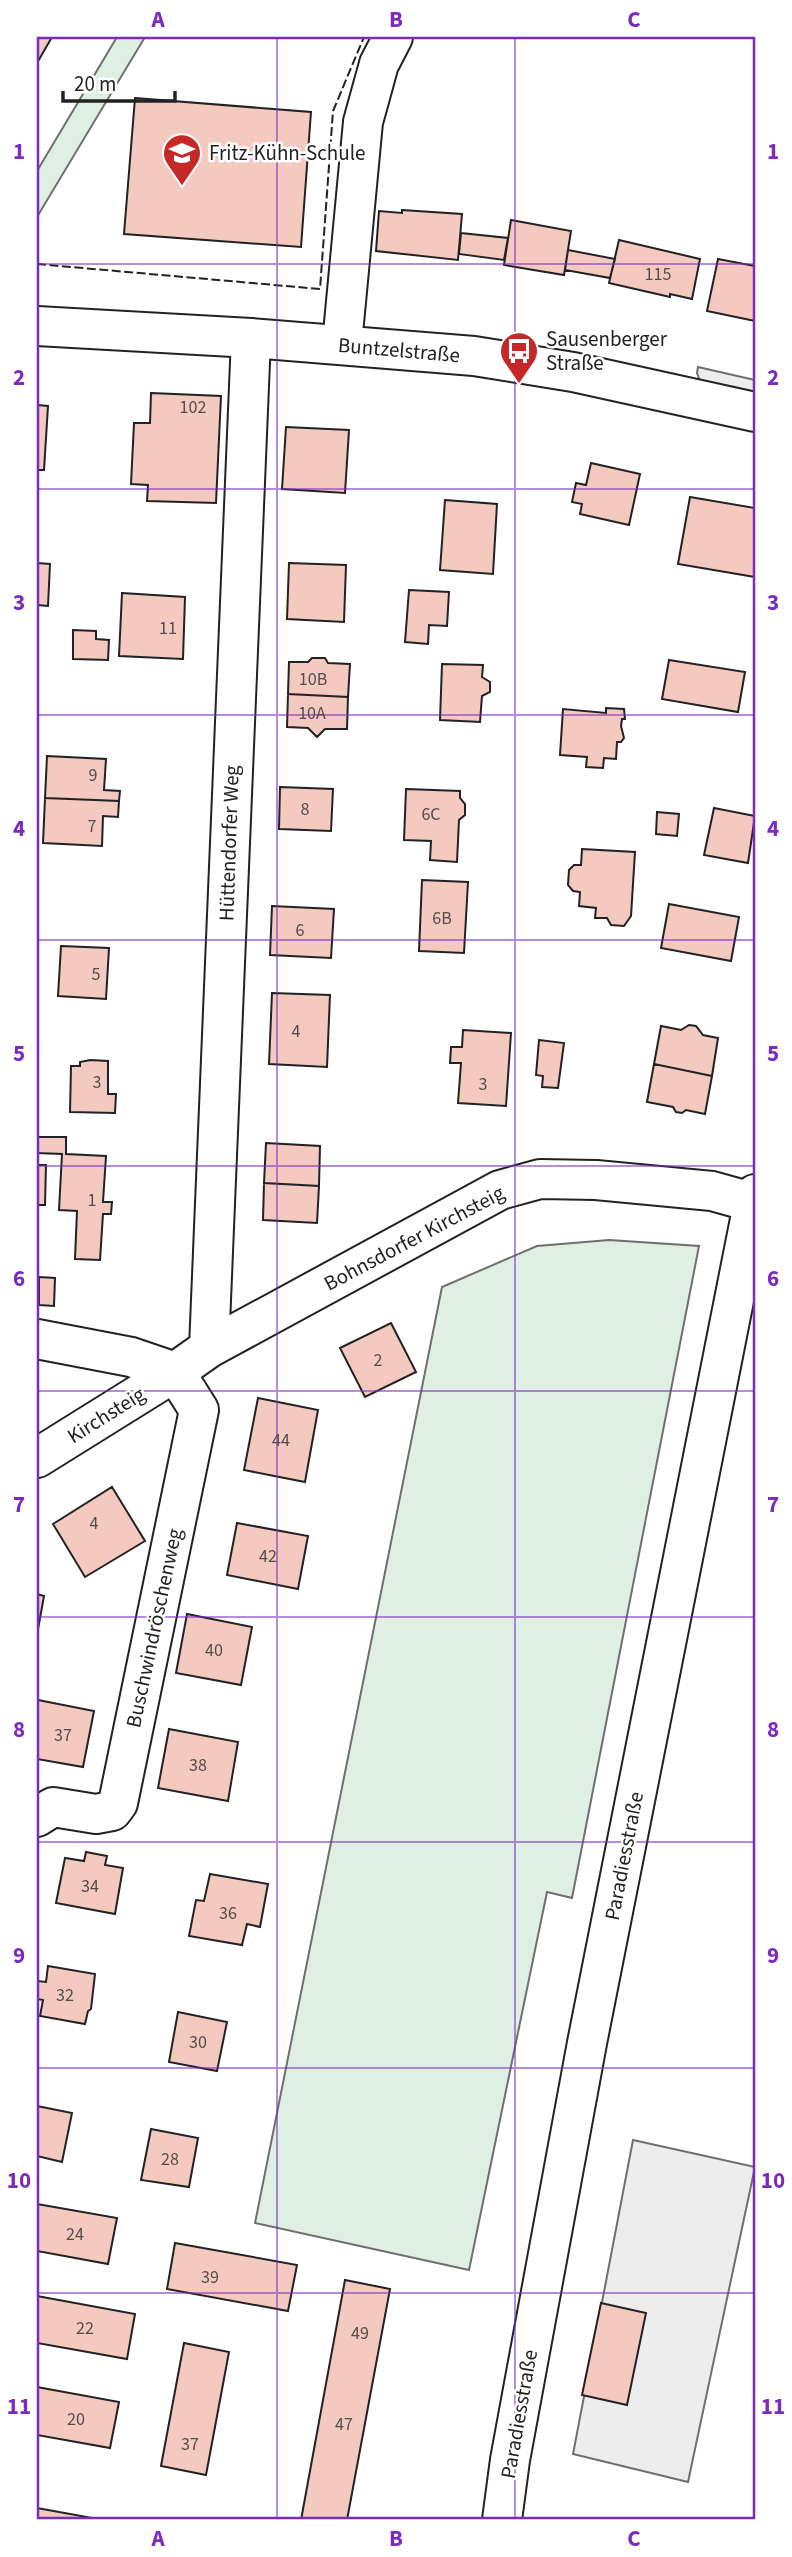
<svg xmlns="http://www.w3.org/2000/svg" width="792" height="2557" viewBox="0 0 792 2557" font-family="'Source Sans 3',sans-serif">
<rect width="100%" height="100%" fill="#fff"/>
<path fill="#e0efe3" stroke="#6f6f6f" stroke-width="2" d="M 117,37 L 145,37 L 37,217 L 37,171 Z
M 609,1240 L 699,1246 L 572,1898 L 547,1892 L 469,2270 L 255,2223 L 442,1287 L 537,1246 Z"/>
<path fill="#ededed" stroke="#6f6f6f" stroke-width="2" d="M 698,367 L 755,380 L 755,392 L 700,381 L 697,373 Z
M 633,2140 L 755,2167 L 688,2482 L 573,2454 Z"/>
<path fill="#f3c9c0" stroke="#222" stroke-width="2" d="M 37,37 L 52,37 L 37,63 Z
M 135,98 L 311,112 L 301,247 L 124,234 Z
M 402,210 L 462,214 L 458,260 L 376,251 L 379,211 L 402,213 Z
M 511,220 L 571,231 L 564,275 L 504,265 Z
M 461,233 L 508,238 L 504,260 L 459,254 Z
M 619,240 L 700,259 L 692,299 L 670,294 L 670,297 L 609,283 Z
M 568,250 L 615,259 L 610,278 L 565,270 Z
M 718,259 L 755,266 L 755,321 L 707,311 Z
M 151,393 L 221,396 L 216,503 L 147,501 L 148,485 L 131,484 L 134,423 L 150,423 Z
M 37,405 L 48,406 L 44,470 L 37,470 Z
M 286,427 L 349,430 L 345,493 L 282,489 Z
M 591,463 L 640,474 L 629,525 L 580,514 L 582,504 L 572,502 L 576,483 L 586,485 Z
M 690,497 L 755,508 L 755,577 L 678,564 Z
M 445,500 L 497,504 L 493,574 L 440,570 Z
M 37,563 L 50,564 L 48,606 L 37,605 Z
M 289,563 L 346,565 L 344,622 L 287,619 Z
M 409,590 L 449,592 L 447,626 L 429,625 L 428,644 L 405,642 Z
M 122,593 L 185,597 L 183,659 L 119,656 Z
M 73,630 L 96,631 L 96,639 L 109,640 L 108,660 L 73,659 Z
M 312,658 L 325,658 L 328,663 L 350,664 L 348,697 L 288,694 L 289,662 L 308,662 Z
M 669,660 L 745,672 L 738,712 L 662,699 Z
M 442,664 L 483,665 L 482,677 L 490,682 L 490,692 L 482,696 L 480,722 L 440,720 Z
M 288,694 L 348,697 L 347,729 L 325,729 L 317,737 L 308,728 L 287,727 Z
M 606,708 L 624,709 L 625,719 L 622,719 L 621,726 L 624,738 L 621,742 L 617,742 L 616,759 L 604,758 L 603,768 L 586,767 L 587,757 L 560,755 L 563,709 L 606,713 Z
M 47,756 L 106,759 L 104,790 L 120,791 L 119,801 L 45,798 Z
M 280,787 L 333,789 L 331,831 L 279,829 Z
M 406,789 L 460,791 L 460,798 L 465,804 L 465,815 L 459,820 L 457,862 L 430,860 L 431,841 L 404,840 Z
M 45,798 L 119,801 L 118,817 L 103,816 L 102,846 L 43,843 Z
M 714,808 L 755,816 L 748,863 L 704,855 Z
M 657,812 L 679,814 L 677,836 L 656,834 Z
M 582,849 L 635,852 L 631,916 L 624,926 L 611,925 L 607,918 L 595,918 L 596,908 L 579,906 L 580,892 L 573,891 L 568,885 L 569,870 L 574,865 L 581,865 Z
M 422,880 L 468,882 L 464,953 L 419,951 Z
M 669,904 L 739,917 L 731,961 L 661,948 Z
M 272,906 L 334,909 L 331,958 L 270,955 Z
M 61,946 L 109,948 L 106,999 L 58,996 Z
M 272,993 L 330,995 L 327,1067 L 269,1064 Z
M 689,1025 L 696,1026 L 703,1035 L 718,1038 L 712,1076 L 654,1064 L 661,1026 L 681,1030 Z
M 463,1030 L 511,1033 L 506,1106 L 458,1103 L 461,1063 L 450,1063 L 451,1047 L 462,1047 Z
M 539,1040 L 564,1043 L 558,1088 L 542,1087 L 543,1076 L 536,1075 Z
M 90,1060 L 108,1061 L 108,1094 L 116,1094 L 115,1113 L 70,1112 L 71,1066 L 80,1066 L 80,1062 Z
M 654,1064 L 712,1076 L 705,1114 L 686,1110 L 682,1113 L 676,1112 L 673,1107 L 647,1102 Z
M 37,1137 L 66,1137 L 66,1154 L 106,1156 L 103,1202 L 112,1202 L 111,1214 L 103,1214 L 100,1260 L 75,1259 L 77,1211 L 59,1210 L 62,1154 L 37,1153 Z
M 266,1143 L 320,1146 L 319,1186 L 264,1183 Z
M 37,1165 L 46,1165 L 45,1205 L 37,1205 Z
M 264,1183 L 319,1186 L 317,1223 L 263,1220 Z
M 39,1277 L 55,1278 L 54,1306 L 39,1305 Z
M 391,1323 L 416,1372 L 365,1397 L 340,1348 Z
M 258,1398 L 318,1410 L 305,1482 L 244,1470 Z
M 112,1487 L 145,1541 L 85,1577 L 53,1524 Z
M 237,1523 L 308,1536 L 298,1589 L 227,1575 Z
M 37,1594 L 44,1596 L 37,1635 Z
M 187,1614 L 252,1627 L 241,1685 L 176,1673 Z
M 38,1700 L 94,1711 L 83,1767 L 37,1759 Z
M 169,1729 L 238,1742 L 228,1801 L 158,1788 Z
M 86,1852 L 107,1856 L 105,1865 L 123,1868 L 115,1914 L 56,1903 L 65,1858 L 84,1861 Z
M 210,1874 L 268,1884 L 260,1927 L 247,1924 L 242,1945 L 189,1936 L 196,1900 L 204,1901 Z
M 48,1966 L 95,1974 L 91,2009 L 88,2011 L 85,2024 L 40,2016 L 43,2000 L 37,1999 L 37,1990 L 38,1981 L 46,1982 Z
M 178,2012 L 227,2022 L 217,2071 L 169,2062 Z
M 37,2106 L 72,2113 L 62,2162 L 37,2156 Z
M 151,2129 L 198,2138 L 189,2187 L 141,2180 Z
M 37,2204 L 117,2218 L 108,2264 L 37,2251 Z
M 175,2243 L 297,2265 L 288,2311 L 167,2289 Z
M 345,2280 L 390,2289 L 347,2520 L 301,2520 Z
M 37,2296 L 135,2314 L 127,2359 L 37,2343 Z
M 601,2303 L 646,2313 L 627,2405 L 582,2395 Z
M 184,2343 L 229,2352 L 206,2475 L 161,2466 Z
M 37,2387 L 119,2402 L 110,2448 L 37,2435 Z
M 37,2508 L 98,2519 L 98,2520 L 37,2520 Z"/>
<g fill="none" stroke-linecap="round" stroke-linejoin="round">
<defs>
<path id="minor" d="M 37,326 L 251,338 L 474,356 L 573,372 L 755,412
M 342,344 L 363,122 L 379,64 L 393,37
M 37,1339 L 131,1357 L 175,1372
M 209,1348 L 251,338
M 37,1458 L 175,1372 L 209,1348 L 500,1190 L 540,1179 L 596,1180 L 712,1191 L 755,1203
M 37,1817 L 53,1807 L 96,1814 L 112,1811 L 118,1803 L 199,1410 L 175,1372
M 502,2520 L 510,2460 L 587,2043 L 755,1194"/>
</defs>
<use href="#minor" stroke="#222" stroke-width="42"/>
<use href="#minor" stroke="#fff" stroke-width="38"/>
<path stroke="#222" stroke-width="2" stroke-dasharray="9 3.5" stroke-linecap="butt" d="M 37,264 L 320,289 L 333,111 L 364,37"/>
</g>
<path fill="none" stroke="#7b2cbf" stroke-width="2" stroke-opacity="0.55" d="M 277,37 L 277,2520M 515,37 L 515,2520M 37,264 L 755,264M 37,489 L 755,489M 37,715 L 755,715M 37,940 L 755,940M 37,1166 L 755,1166M 37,1391 L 755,1391M 37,1617 L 755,1617M 37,1842 L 755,1842M 37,2068 L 755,2068M 37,2293 L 755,2293"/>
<defs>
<symbol id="school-pin" viewBox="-11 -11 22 30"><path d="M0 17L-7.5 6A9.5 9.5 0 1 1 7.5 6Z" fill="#c62828" stroke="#fff"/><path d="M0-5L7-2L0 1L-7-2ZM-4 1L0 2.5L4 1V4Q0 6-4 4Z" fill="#fff"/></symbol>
<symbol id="bus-pin" viewBox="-11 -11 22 30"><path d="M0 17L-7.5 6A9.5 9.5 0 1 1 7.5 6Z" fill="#c62828" stroke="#fff"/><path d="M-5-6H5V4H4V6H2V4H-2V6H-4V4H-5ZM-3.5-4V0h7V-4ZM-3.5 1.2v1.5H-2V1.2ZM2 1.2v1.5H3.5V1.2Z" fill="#fff"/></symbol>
</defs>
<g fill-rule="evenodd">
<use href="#school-pin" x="160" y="131" width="44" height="60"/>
<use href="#bus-pin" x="497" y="329" width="44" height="60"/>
</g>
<g text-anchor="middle" stroke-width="5" stroke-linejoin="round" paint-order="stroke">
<g font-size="18" fill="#564c4a">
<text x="658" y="280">115</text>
<text x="193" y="413">102</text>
<text x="168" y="634">11</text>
<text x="313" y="685">10B</text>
<text x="312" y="719">10A</text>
<text x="93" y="781">9</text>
<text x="305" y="815">8</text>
<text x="431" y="820">6C</text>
<text x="92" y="832">7</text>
<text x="442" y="924">6B</text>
<text x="300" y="936">6</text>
<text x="96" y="980">5</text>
<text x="296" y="1037">4</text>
<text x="97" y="1088">3</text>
<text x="483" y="1090">3</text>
<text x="92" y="1206">1</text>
<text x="378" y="1366">2</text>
<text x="281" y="1446">44</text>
<text x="94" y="1529">4</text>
<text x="268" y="1562">42</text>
<text x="214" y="1656">40</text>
<text x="63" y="1741">37</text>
<text x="198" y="1771">38</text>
<text x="90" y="1892">34</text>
<text x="228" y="1919">36</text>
<text x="65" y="2001">32</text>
<text x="198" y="2048">30</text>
<text x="170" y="2165">28</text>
<text x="75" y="2240">24</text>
<text x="210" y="2283">39</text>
<text x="85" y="2334">22</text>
<text x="360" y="2339">49</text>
<text x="76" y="2425">20</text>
<text x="344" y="2430">47</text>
<text x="190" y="2450">37</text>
</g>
<g font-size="21" fill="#222" stroke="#fff" text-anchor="start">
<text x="209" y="160">Fritz-Kühn-Schule</text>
<text x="546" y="346">Sausenberger<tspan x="546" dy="24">Straße</tspan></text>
</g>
<g font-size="21" fill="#222" stroke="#fff">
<text transform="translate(399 350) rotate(5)" y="7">Buntzelstraße</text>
<text transform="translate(229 843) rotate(-88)" y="7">Hüttendorfer Weg</text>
<text transform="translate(414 1238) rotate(-28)" y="7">Bohnsdorfer Kirchsteig</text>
<text transform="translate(106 1415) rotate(-32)" y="7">Kirchsteig</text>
<text transform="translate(154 1628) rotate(-78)" y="7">Buschwindröschenweg</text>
<text transform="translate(624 1856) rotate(-79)" y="7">Paradiesstraße</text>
<text transform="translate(519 2414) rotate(-80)" y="7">Paradiesstraße</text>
</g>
</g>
<rect width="792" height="2557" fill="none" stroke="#ffffff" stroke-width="77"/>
<path d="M63 91v10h112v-10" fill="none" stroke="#222222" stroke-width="3.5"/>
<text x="74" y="91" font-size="21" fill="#222222" stroke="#ffffff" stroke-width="5" paint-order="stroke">20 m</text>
<rect x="38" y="38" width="716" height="2480" fill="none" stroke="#7b2cbf" stroke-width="2.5"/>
<g font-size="23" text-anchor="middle" font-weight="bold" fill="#7b2cbf">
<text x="158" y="27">A</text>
<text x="396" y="27">B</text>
<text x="634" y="27">C</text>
<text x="19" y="159">1</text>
<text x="773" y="159">1</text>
<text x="19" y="385">2</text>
<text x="773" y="385">2</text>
<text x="19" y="610">3</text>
<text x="773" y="610">3</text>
<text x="19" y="836">4</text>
<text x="773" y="836">4</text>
<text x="19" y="1061">5</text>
<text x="773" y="1061">5</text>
<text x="19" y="1286">6</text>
<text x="773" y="1286">6</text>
<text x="19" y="1512">7</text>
<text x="773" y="1512">7</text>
<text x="19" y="1737">8</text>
<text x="773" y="1737">8</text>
<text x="19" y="1963">9</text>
<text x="773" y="1963">9</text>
<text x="19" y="2188">10</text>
<text x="773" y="2188">10</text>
<text x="19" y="2414">11</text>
<text x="773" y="2414">11</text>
<text x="158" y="2546">A</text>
<text x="396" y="2546">B</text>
<text x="634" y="2546">C</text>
</g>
</svg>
